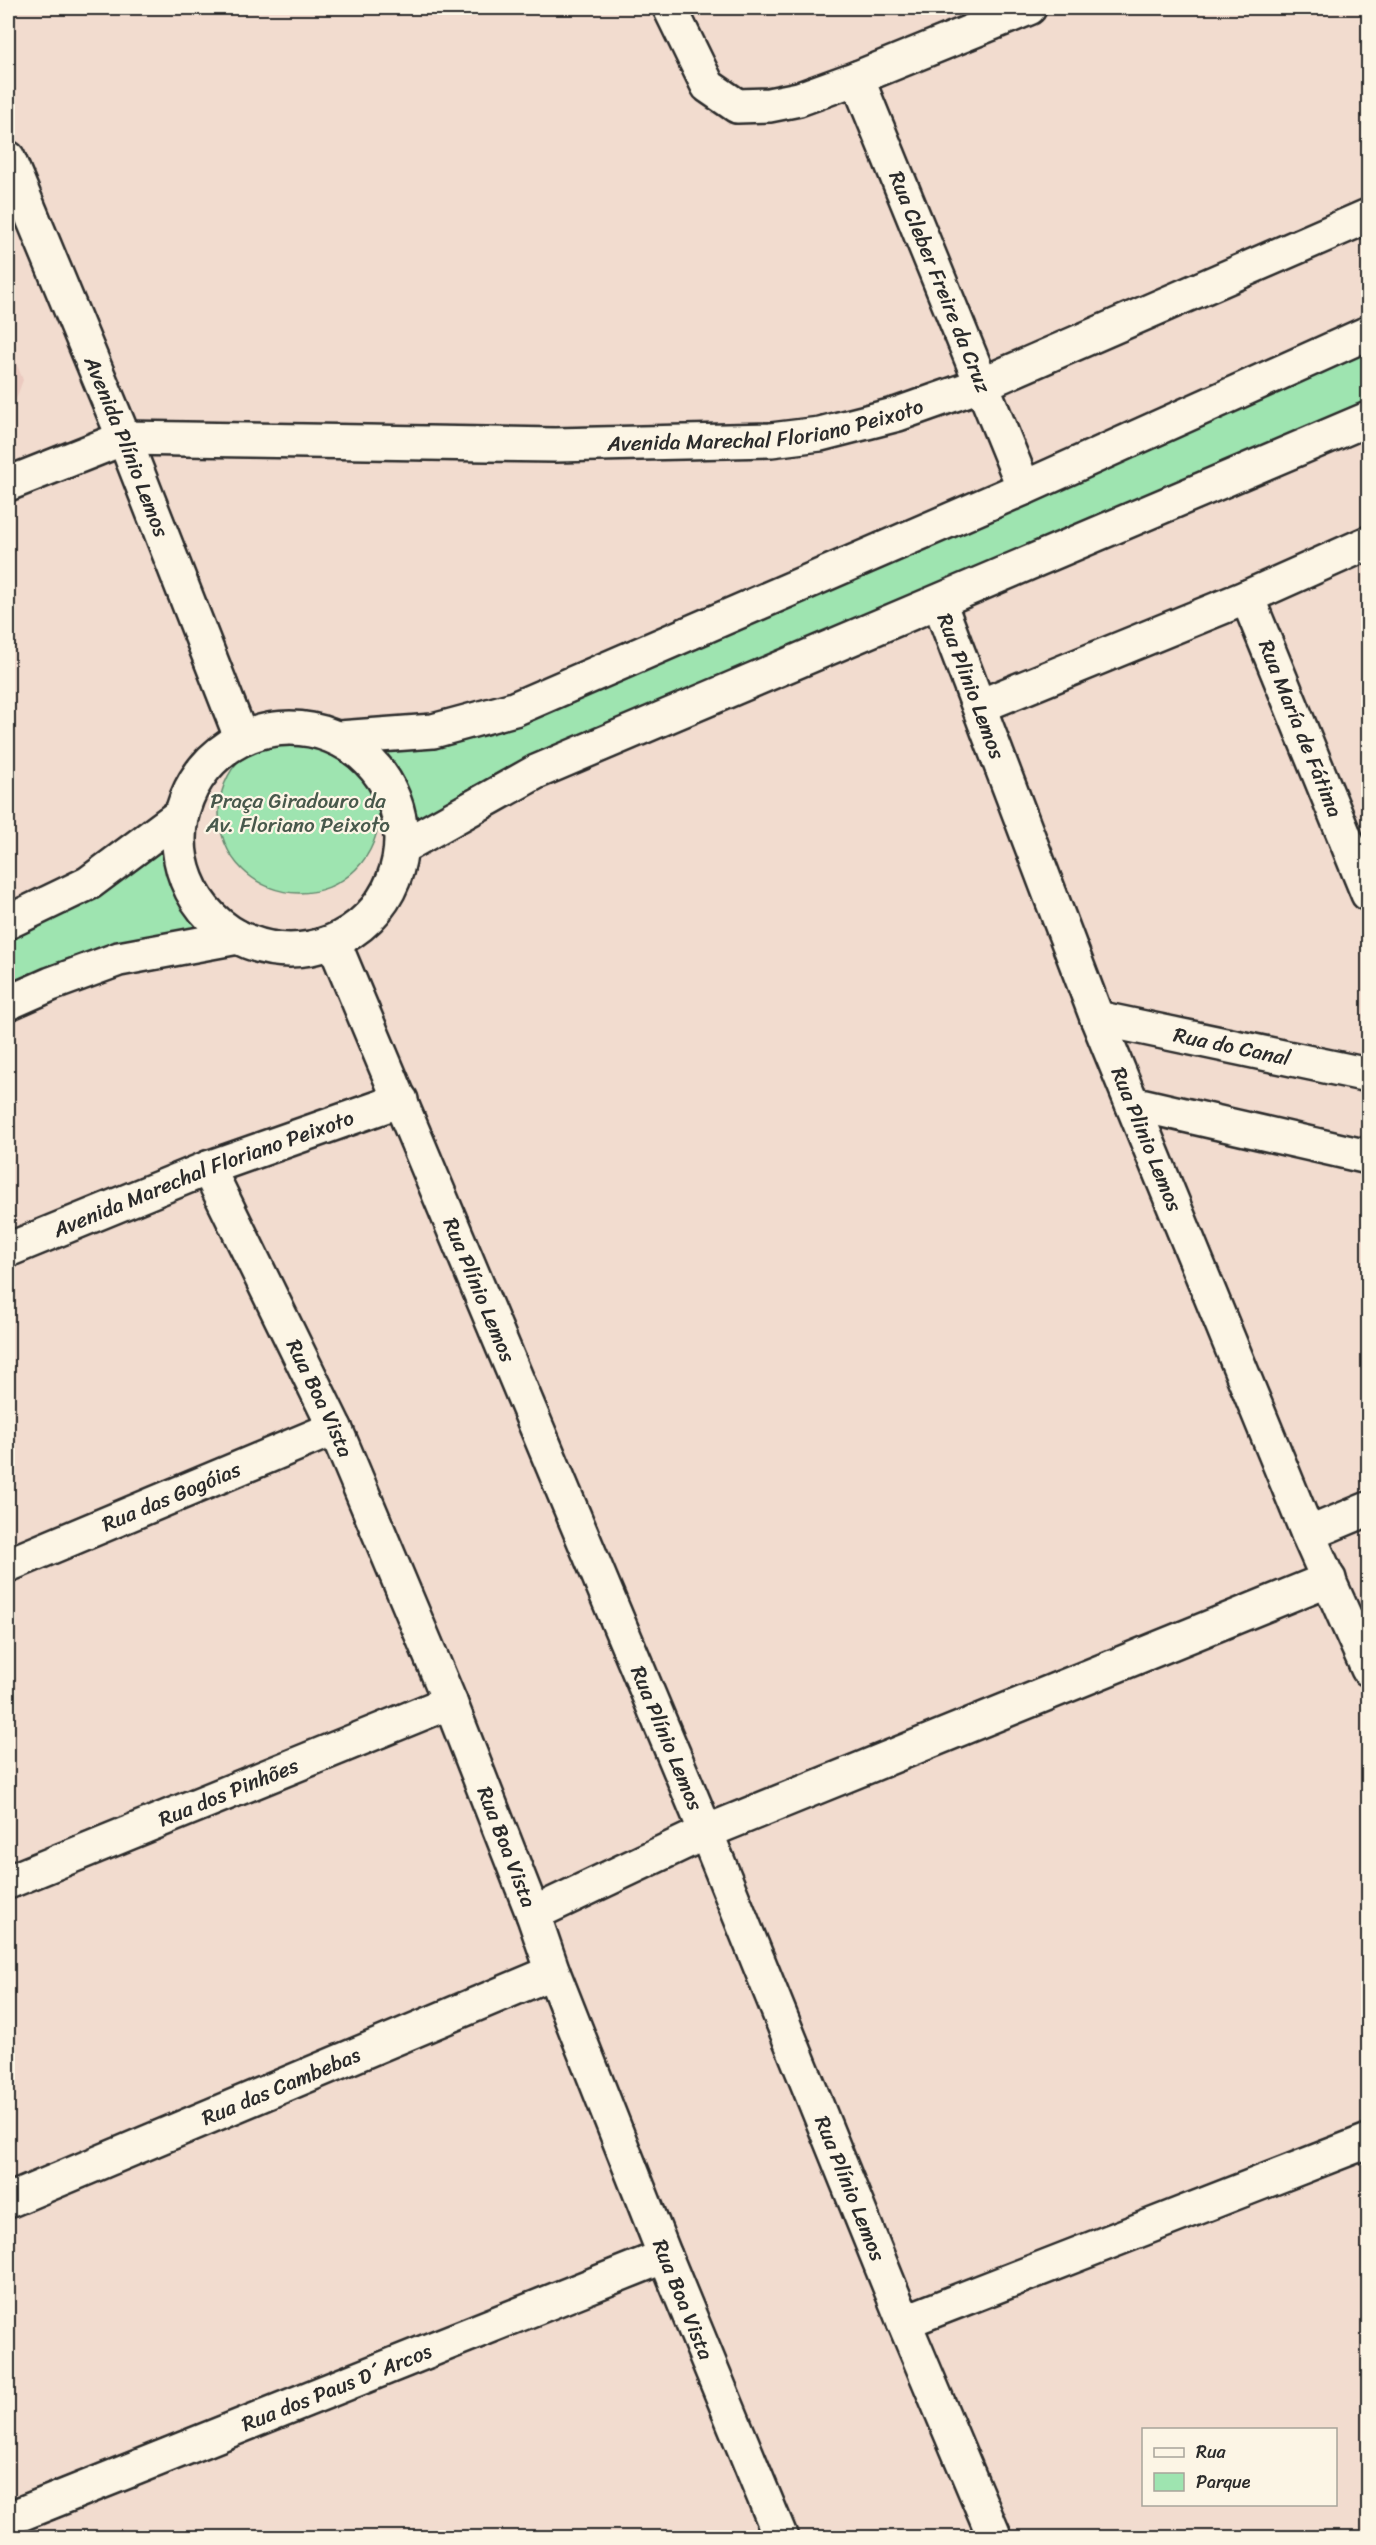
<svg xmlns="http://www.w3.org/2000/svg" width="1376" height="2545" viewBox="0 0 1376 2545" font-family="Sriracha,sans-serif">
<rect width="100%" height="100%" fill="#f2dccf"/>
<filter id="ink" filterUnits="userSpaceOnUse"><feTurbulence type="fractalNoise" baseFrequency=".0167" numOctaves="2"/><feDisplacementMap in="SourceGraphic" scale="12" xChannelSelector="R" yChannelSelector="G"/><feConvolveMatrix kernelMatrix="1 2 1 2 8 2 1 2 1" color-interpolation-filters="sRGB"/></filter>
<g filter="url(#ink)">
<path fill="#ebcac0" d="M 8,343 L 23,380 L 16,399 L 8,408 Z"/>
<path fill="#9ee4b0" stroke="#64886e" stroke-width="1.5" d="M 1368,340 L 1368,408 L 407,832 C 403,787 392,774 360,743 L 452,732 Z
M219 813a80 80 0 1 1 160 0a80 80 0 1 1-160 0Z
M 170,835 L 173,870 L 187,911 L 217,932 L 8,993 L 8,929 Z"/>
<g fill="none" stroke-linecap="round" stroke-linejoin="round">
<defs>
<g id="minor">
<path d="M 670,8 L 708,86 L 737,106 L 769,105 L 799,99 L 857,78 L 1029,8"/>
<path id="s1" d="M 857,78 L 1024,488"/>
<path id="s2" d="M 8,484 L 124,438 L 555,445 L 771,440 L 820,434 L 898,414 L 980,385 L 1368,216"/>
<path id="s3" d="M 1247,597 L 1368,894"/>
<path id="s4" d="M 939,602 L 1097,1018 L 1308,1534 L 1368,1669"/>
<path d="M 980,706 L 1247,597 L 1368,543"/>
<path id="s5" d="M 334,943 L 706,1832 L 904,2322 L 995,2538"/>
<path id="s6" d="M 1097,1018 L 1368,1075"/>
<path d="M 1132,1103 L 1368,1157"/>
<path id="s7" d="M 208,1168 L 335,1428 L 450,1702 L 533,1914 L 553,1972 L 665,2256 L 781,2538"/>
<path id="s8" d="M 8,1250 L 208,1168 L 401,1100"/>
<path d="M 1308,1534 L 1368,1509"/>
<path id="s9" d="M 8,1565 L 335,1428"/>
<path id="s10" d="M 8,1882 L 450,1702"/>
<path d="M 533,1914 L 706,1832 L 1329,1579"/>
<path id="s11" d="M 8,2201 L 553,1972"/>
<path d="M 904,2322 L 1368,2141"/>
<path id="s12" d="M 8,2519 L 665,2256"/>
</g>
<g id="major">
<path id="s13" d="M 8,158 L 124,438 L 241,737"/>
<circle cx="290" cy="839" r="111"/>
<path d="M 339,738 L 433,731 L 514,709 L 1024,488 L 1368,333"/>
<path d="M 402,847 L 536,772 L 1368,419"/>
<path d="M 8,922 L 89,883 L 180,815"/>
<path d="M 8,1003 L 51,984 L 119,959 L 238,937"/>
</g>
</defs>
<use href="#minor" stroke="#2b2b2b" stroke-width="38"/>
<use href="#major" stroke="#2b2b2b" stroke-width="38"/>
<use href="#minor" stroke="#fcf5e5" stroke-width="33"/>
<use href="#major" stroke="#fcf5e5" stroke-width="33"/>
</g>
</g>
<g text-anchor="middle" stroke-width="4.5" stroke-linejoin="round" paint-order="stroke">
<g font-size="21" fill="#2b2b2b" stroke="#fcf5e5">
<text dy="7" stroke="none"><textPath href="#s1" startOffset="220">Rua Cleber Freire da Cruz</textPath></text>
<text dy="7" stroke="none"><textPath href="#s2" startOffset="768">Avenida Marechal Floriano Peixoto</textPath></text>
<text dy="7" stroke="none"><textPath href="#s13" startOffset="312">Avenida Plínio Lemos</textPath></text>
<text dy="7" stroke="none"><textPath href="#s4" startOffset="90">Rua Plinio Lemos</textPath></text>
<text dy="7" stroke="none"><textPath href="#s3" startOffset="142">Rua María de Fátima</textPath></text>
<text dy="7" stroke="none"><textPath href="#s6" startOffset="138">Rua do Canal</textPath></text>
<text dy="7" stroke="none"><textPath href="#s4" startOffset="576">Rua Plinio Lemos</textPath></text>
<text dy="7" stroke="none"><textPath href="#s8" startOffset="210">Avenida Marechal Floriano Peixoto</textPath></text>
<text dy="7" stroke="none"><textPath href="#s5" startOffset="376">Rua Plínio Lemos</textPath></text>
<text dy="7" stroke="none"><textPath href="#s7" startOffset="256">Rua Boa Vista</textPath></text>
<text dy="7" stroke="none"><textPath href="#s9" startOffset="177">Rua das Gogóias</textPath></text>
<text dy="7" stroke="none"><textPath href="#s5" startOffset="862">Rua Plínio Lemos</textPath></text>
<text dy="7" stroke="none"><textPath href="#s10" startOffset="238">Rua dos Pinhões</textPath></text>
<text dy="7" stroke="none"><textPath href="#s7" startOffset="742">Rua Boa Vista</textPath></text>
<text dy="7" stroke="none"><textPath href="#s11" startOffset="296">Rua das Cambebas</textPath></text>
<text dy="7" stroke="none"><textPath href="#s5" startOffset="1348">Rua Plínio Lemos</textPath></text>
<text dy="7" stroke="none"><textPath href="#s7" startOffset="1228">Rua Boa Vista</textPath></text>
<text dy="7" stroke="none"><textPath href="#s12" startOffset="354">Rua dos Paus D´Arcos</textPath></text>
</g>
<g font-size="21" fill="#48594c" stroke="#fcf5e5">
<text x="298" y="808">Praça Giradouro da<tspan x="298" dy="24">Av. Floriano Peixoto</tspan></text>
</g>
</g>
<rect width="1376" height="2545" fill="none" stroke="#fcf5e5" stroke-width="30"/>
<rect x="15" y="15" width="1346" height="2515" fill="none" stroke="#2b2b2b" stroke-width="2" filter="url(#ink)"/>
<rect x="1142" y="2428" width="195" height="78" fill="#fcf5e5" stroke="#a8a49b" stroke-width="1.5"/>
<rect x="1154" y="2448" width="30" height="9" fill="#fcf5e5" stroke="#a8a49b" stroke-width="1.5"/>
<text x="1196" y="2458" font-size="18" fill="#2b2b2b">Rua</text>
<rect x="1154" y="2473" width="30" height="18" fill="#9ee4b0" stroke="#a8a49b" stroke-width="1.5"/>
<text x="1196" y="2488" font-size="18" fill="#2b2b2b">Parque</text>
</svg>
